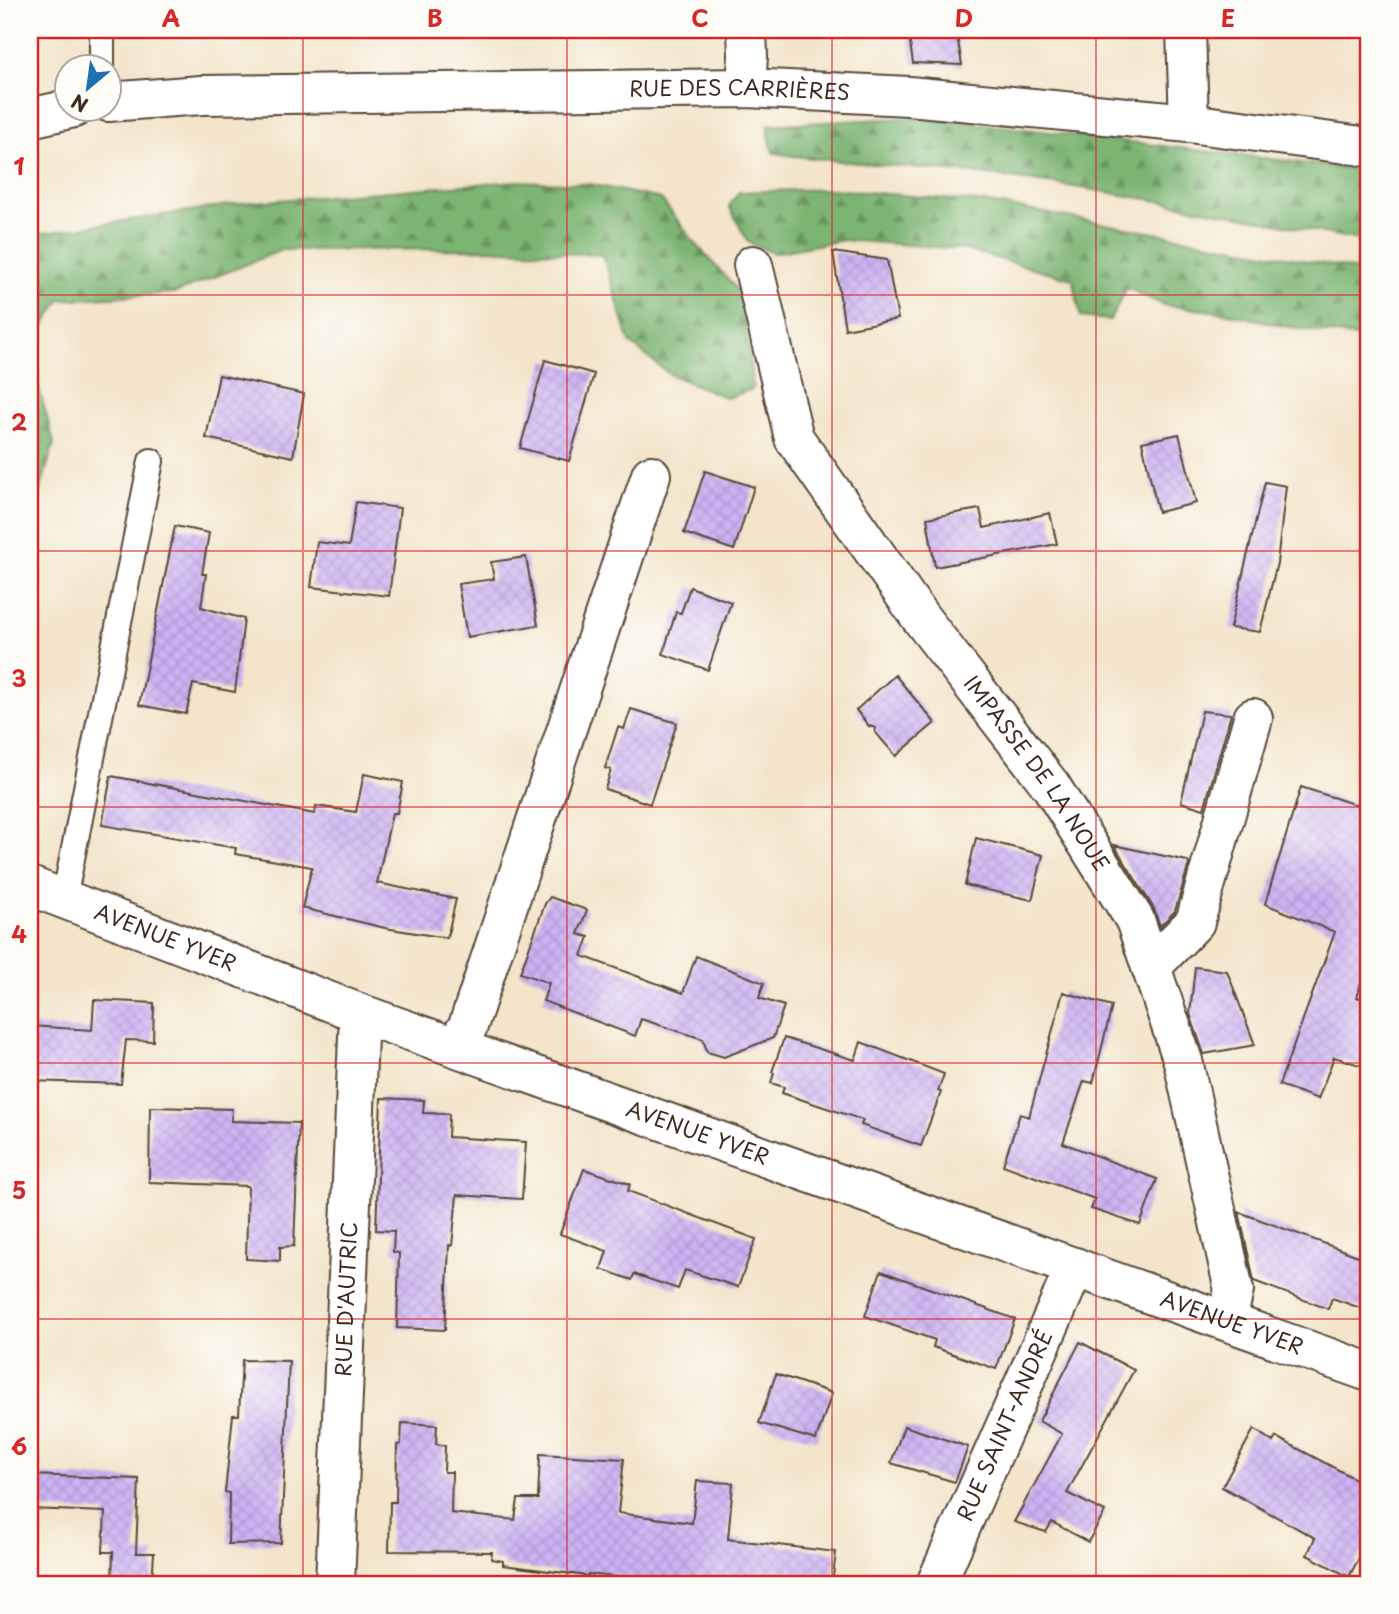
<svg xmlns="http://www.w3.org/2000/svg" width="1399" height="1614" viewBox="0 0 1399 1614" font-family="'Playpen Sans',sans-serif">
<defs>
<pattern id="forest-firs" width="22" height="20" patternUnits="userSpaceOnUse" patternTransform="scale(1.75)"><rect width="22" height="20" fill="#7cb572"/><path d="M5 1l3.5 6h-7zM16 11l3.5 6h-7z" fill="#67935d"/></pattern>
<pattern id="building-cross-hatch" width="8" height="8" patternUnits="userSpaceOnUse" patternTransform="scale(1.75)"><rect width="8" height="8" fill="#ccb2f3"/><path d="M0 0l8 8M0 8l8-8" fill="none" stroke="#b099d0"/></pattern>
</defs>
<rect width="100%" height="100%" fill="#fdfcf7"/>
<filter id="ink" filterUnits="userSpaceOnUse"><feTurbulence type="fractalNoise" baseFrequency=".0143" numOctaves="2"/><feDisplacementMap in="SourceGraphic" scale="14" xChannelSelector="R" yChannelSelector="G"/><feConvolveMatrix kernelMatrix="1 2 1 2 8 2 1 2 1" color-interpolation-filters="sRGB"/></filter>
<filter id="wash" filterUnits="userSpaceOnUse"><feTurbulence type="fractalNoise" baseFrequency=".00686" numOctaves="4" result="noise"/><feDisplacementMap in="SourceGraphic" scale="28" xChannelSelector="R" yChannelSelector="G"/><feGaussianBlur stdDeviation="1.57" result="paint"/><feColorMatrix in="noise" values="0 0 0 0 0 0 0 0 0 0 0 0 0 0 0 0 0 1.4 0 .05"/><feComposite in="paint" operator="in"/></filter>
<g filter="url(#wash)">
<rect width="100%" height="100%" fill="#f3e4ca"/>
<path fill="url(#forest-firs)" stroke="#5c7048" stroke-width="2" d="M 924,117 L 1369,171 L 1369,242 C 1251,218 1132,194 1012,178 C 933,167 853,165 773,153 L 767,125 Z
M 515,181 L 589,184 L 661,199 L 695,243 L 742,295 L 753,389 L 727,398 L 669,374 L 630,343 L 603,255 L 487,249 L 282,250 L 175,293 L 60,300 L 35,341 L 39,388 L 54,443 L 37,502 L 30,511 L 30,235 L 242,203 Z
M 831,189 L 990,203 L 1369,272 L 1369,339 L 1284,326 L 1228,313 L 1163,305 L 1127,288 L 1110,320 L 1081,317 L 1073,279 L 962,249 L 844,240 L 773,253 L 748,242 L 729,206 L 739,192 Z"/>
<g id="blocks">
<path fill="url(#building-cross-hatch)" d="M 908,30 L 956,30 L 962,65 L 913,63 Z
M 833,252 L 887,260 L 898,319 L 845,329 Z
M 545,360 L 594,374 L 569,461 L 520,448 Z
M 219,375 L 304,394 L 293,457 L 206,438 Z
M 1179,434 L 1196,503 L 1158,512 L 1142,442 Z
M 705,471 L 754,487 L 734,550 L 684,533 Z
M 1265,482 L 1286,486 L 1277,563 L 1260,632 L 1230,628 Z
M 356,502 L 400,508 L 389,596 L 311,587 L 317,542 L 349,546 Z
M 980,509 L 984,528 L 1050,513 L 1057,544 L 935,567 L 927,518 Z
M 175,526 L 209,533 L 202,574 L 206,574 L 201,607 L 244,619 L 235,692 L 193,684 L 186,714 L 139,705 Z
M 526,557 L 538,625 L 467,637 L 458,584 L 494,579 L 491,562 Z
M 690,587 L 731,602 L 708,670 L 663,654 L 676,612 L 681,613 Z
M 895,675 L 935,723 L 896,756 L 875,732 L 876,728 L 869,726 L 856,710 Z
M 631,709 L 677,723 L 650,804 L 605,789 L 611,770 L 605,768 L 618,727 L 624,729 Z
M 1202,711 L 1231,714 L 1204,809 L 1181,802 Z
M 364,774 L 403,782 L 397,813 L 392,813 L 377,883 L 456,899 L 447,938 L 385,928 L 302,908 L 312,867 L 235,854 L 236,848 L 102,825 L 111,776 L 315,814 L 316,806 L 356,812 Z
M 1301,787 L 1369,809 L 1369,956 L 1357,997 L 1369,1001 L 1369,1068 L 1334,1057 L 1318,1099 L 1279,1085 L 1335,932 L 1265,904 Z
M 976,838 L 1043,855 L 1032,900 L 965,885 Z
M 1114,845 L 1187,861 L 1189,864 L 1175,911 L 1160,926 L 1154,909 Z
M 550,897 L 587,910 L 578,934 L 589,937 L 582,956 L 683,993 L 696,956 L 764,983 L 759,998 L 784,1006 L 773,1038 L 724,1057 L 707,1052 L 703,1039 L 641,1019 L 635,1036 L 543,1001 L 549,983 L 520,973 L 545,904 Z
M 1195,967 L 1227,971 L 1255,1045 L 1204,1054 L 1190,1014 Z
M 1063,992 L 1112,1006 L 1093,1083 L 1084,1081 L 1063,1143 L 1157,1179 L 1140,1225 L 1091,1209 L 1095,1199 L 1003,1165 L 1020,1114 L 1029,1117 Z
M 94,1000 L 154,1003 L 153,1041 L 126,1040 L 121,1084 L 30,1081 L 30,1026 L 92,1030 Z
M 784,1038 L 855,1060 L 861,1042 L 944,1074 L 938,1091 L 941,1092 L 921,1146 L 861,1125 L 863,1120 L 782,1093 L 784,1087 L 771,1083 L 774,1073 L 772,1072 Z
M 381,1098 L 424,1100 L 423,1113 L 449,1114 L 448,1137 L 526,1142 L 522,1199 L 457,1195 L 452,1246 L 449,1245 L 445,1330 L 397,1328 L 399,1253 L 393,1252 L 394,1231 L 376,1230 Z
M 150,1107 L 232,1109 L 231,1121 L 299,1123 L 294,1246 L 280,1247 L 280,1261 L 246,1259 L 248,1186 L 149,1182 Z
M 584,1169 L 630,1184 L 628,1191 L 756,1239 L 738,1287 L 685,1270 L 678,1289 L 634,1274 L 632,1280 L 601,1269 L 607,1251 L 560,1234 Z
M 1239,1212 L 1369,1260 L 1369,1311 L 1332,1298 L 1328,1309 L 1254,1281 Z
M 881,1271 L 1015,1319 L 996,1369 L 933,1347 L 935,1340 L 865,1316 Z
M 1080,1342 L 1134,1370 L 1067,1493 L 1105,1512 L 1088,1542 L 1052,1522 L 1046,1532 L 1014,1522 L 1062,1434 L 1039,1421 Z
M 242,1360 L 289,1361 L 281,1543 L 228,1544 L 229,1493 L 225,1492 L 233,1415 L 239,1415 Z
M 776,1374 L 832,1393 L 816,1440 L 759,1423 Z
M 402,1423 L 437,1425 L 436,1444 L 445,1446 L 444,1472 L 452,1472 L 451,1513 L 515,1520 L 518,1499 L 538,1499 L 540,1454 L 624,1459 L 618,1513 L 692,1523 L 697,1481 L 733,1483 L 728,1539 L 836,1552 L 832,1584 L 681,1584 L 588,1574 L 588,1576 L 503,1565 L 503,1561 L 491,1559 L 492,1552 L 389,1551 L 390,1502 L 396,1502 L 397,1445 L 401,1444 Z
M 904,1426 L 968,1447 L 955,1482 L 891,1463 Z
M 1254,1429 L 1273,1442 L 1276,1437 L 1369,1486 L 1369,1539 L 1349,1577 L 1307,1555 L 1315,1538 L 1222,1487 Z
M 30,1475 L 139,1479 L 136,1553 L 154,1553 L 152,1584 L 112,1584 L 113,1552 L 103,1552 L 105,1512 L 30,1509 Z"/>
</g>
</g>
<g filter="url(#ink)">
<use href="#blocks" fill-opacity="0" stroke="#574638" stroke-width="2"/>
<g fill="none" stroke-linecap="round" stroke-linejoin="round">
<defs>
<path id="service" d="M 102,66 L 102,30
M 64,899 L 151,461"/>
<g id="minor">
<path d="M 1186,30 L 1189,123"/>
<path d="M 746,88 L 748,56 L 747,30"/>
<path id="s1" d="M 108,102 L 201,95 L 746,88 L 909,96 L 1189,123 L 1369,147"/>
<path d="M 30,118 L 74,108"/>
<path id="s2" d="M 753,265 L 794,438 L 920,617 L 1051,786 L 1135,920 L 1183,1061 L 1234,1290 L 1227,1321"/>
<path d="M 1151,967 L 1195,922 L 1253,718"/>
<path d="M 455,1047 L 468,1026 L 651,475"/>
<path id="s3" d="M 335,1584 L 359,1013"/>
<path id="s4" d="M 936,1584 L 1075,1267"/>
</g>
<g id="primary">
<path id="s5" d="M 30,886 L 359,1013 L 1369,1372"/>
</g>
</defs>
<use href="#service" stroke="#574638" stroke-width="28"/>
<use href="#minor" stroke="#574638" stroke-width="42"/>
<use href="#primary" stroke="#574638" stroke-width="42"/>
<use href="#service" stroke="#fff" stroke-width="24"/>
<use href="#minor" stroke="#fff" stroke-width="38"/>
<use href="#primary" stroke="#fff" stroke-width="38"/>
</g>
</g>
<path fill="none" stroke="#d62828" stroke-width="2" stroke-opacity="0.55" d="M 303,30 L 303,1584M 567,30 L 567,1584M 832,30 L 832,1584M 1096,30 L 1096,1584M 30,295 L 1369,295M 30,551 L 1369,551M 30,807 L 1369,807M 30,1063 L 1369,1063M 30,1319 L 1369,1319"/>
<g text-anchor="middle" stroke-width="5" stroke-linejoin="round" paint-order="stroke">
<g font-size="21" fill="#3b2a1e" stroke="#fdfcf7">
<text dy="7" stroke="none"><textPath href="#s1" startOffset="632">RUE DES CARRIÈRES</textPath></text>
<text dy="7" stroke="none"><textPath href="#s2" startOffset="592">IMPASSE DE LA NOUE</textPath></text>
<text dy="7" stroke="none"><textPath href="#s5" startOffset="145">AVENUE YVER</textPath></text>
<text dy="7" stroke="none"><textPath href="#s5" startOffset="712">AVENUE YVER</textPath></text>
<text dy="7" stroke="none"><textPath href="#s3" startOffset="285">RUE D'AUTRIC</textPath></text>
<text dy="7" stroke="none"><textPath href="#s5" startOffset="1279">AVENUE YVER</textPath></text>
<text dy="7" stroke="none"><textPath href="#s4" startOffset="173">RUE SAINT-ANDRÉ</textPath></text>
</g>
</g>
<rect width="1399" height="1614" fill="none" stroke="#fdfcf7" stroke-width="77"/>
<g transform="translate(88 88) rotate(209)"><circle r="33" fill="#fdfcf7" stroke="#afa8a0" stroke-width="2"/>
<path d="M0-5L12 26L0 18L-12 26Z" fill="#1f6fb2"/>
<text y="-10" font-size="19" font-weight="bold" text-anchor="middle" fill="#3b2a1e">N</text>
</g>
<rect x="38" y="38" width="1322" height="1538" fill="none" stroke="#d62828" stroke-width="2.5"/>
<g font-size="23" text-anchor="middle" font-weight="bold" fill="#d62828">
<text x="171" y="27">A</text>
<text x="435" y="27">B</text>
<text x="700" y="27">C</text>
<text x="964" y="27">D</text>
<text x="1228" y="27">E</text>
<text x="19" y="175">1</text>
<text x="19" y="431">2</text>
<text x="19" y="687">3</text>
<text x="19" y="943">4</text>
<text x="19" y="1199">5</text>
<text x="19" y="1455">6</text>
</g>
</svg>
